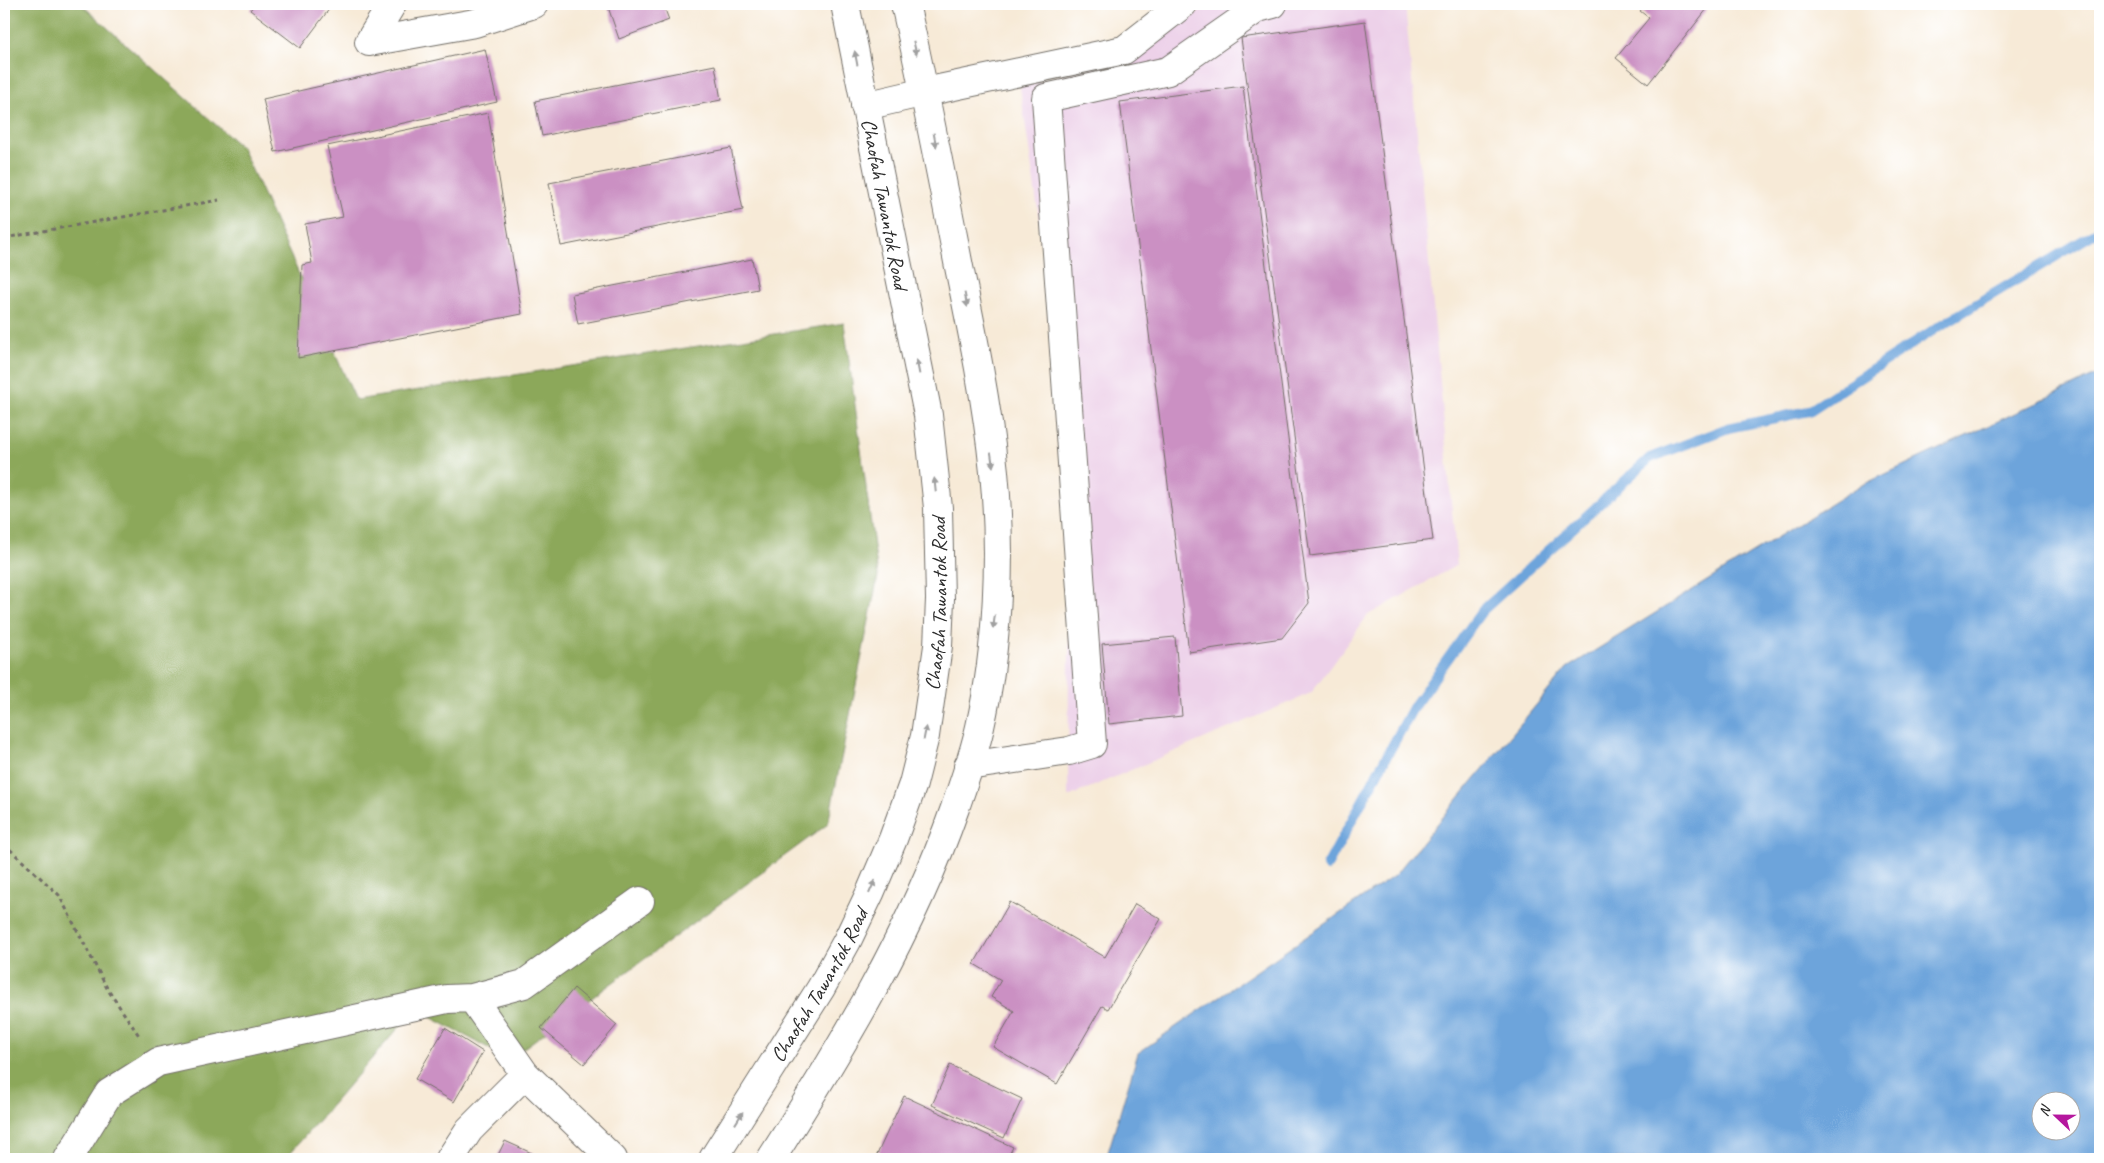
<svg xmlns="http://www.w3.org/2000/svg" width="2104" height="1163" viewBox="0 0 2104 1163" font-family="Caveat,sans-serif">
<rect width="100%" height="100%" fill="#fff"/>
<filter id="ink" filterUnits="userSpaceOnUse"><feTurbulence type="fractalNoise" baseFrequency=".02" numOctaves="2"/><feDisplacementMap in="SourceGraphic" scale="10" xChannelSelector="R" yChannelSelector="G"/><feConvolveMatrix kernelMatrix="1 2 1 2 8 2 1 2 1" color-interpolation-filters="sRGB"/></filter>
<filter id="wash" filterUnits="userSpaceOnUse"><feTurbulence type="fractalNoise" baseFrequency=".0096" numOctaves="4" result="noise"/><feDisplacementMap in="SourceGraphic" scale="20" xChannelSelector="R" yChannelSelector="G"/><feGaussianBlur stdDeviation="1.12" result="paint"/><feColorMatrix in="noise" values="0 0 0 0 0 0 0 0 0 0 0 0 0 0 0 0 0 1.4 0 .05"/><feComposite in="paint" operator="in"/></filter>
<g filter="url(#wash)">
<rect width="100%" height="100%" fill="#f7ead7"/>
<path fill="#edd1e9" d="M 1209,4 L 1405,4 L 1457,565 L 1368,615 L 1311,693 L 1068,797 L 1070,515 L 1045,259 L 1020,87 L 1142,54 Z"/>
<path fill="#8ca85a" stroke="#5c6a42" d="M 4,4 L 81,4 L 242,148 L 356,400 L 844,323 L 878,576 L 828,824 L 509,1059 L 415,1009 L 285,1159 L 4,1159 Z"/>
<path fill="#6da4db" stroke="#4c6883" fill-rule="evenodd" d="M 2100,373 L 2100,1159 L 1106,1159 L 1138,1053 L 1394,876 L 1567,668 L 1858,487 ZM 2042,1100 L 2072,1100 L 2072,1130 L 2042,1130 Z"/>
<g fill="none" stroke-linecap="round" stroke-linejoin="round">
<path stroke="#6da4db" stroke-width="10" d="M 1327,866 L 1414,706 L 1482,611 L 1650,458 L 1728,428 L 1809,411 L 1935,329 L 2100,230"/>
</g>
<g id="blocks">
<path fill="#cb90c3" d="M 255,4 L 333,4 L 300,48 L 250,10 Z
M 607,4 L 663,4 L 669,20 L 619,39 Z
M 1646,4 L 1711,4 L 1648,84 L 1616,58 L 1649,18 L 1640,11 Z
M 1365,21 L 1433,540 L 1310,556 L 1241,38 Z
M 485,49 L 497,102 L 275,152 L 263,99 Z
M 715,65 L 721,100 L 542,136 L 535,101 Z
M 1243,86 L 1309,603 L 1282,638 L 1189,652 L 1120,102 Z
M 488,113 L 522,314 L 298,358 L 302,265 L 312,263 L 305,224 L 343,217 L 327,146 Z
M 731,148 L 743,210 L 561,246 L 549,183 Z
M 752,259 L 758,289 L 578,324 L 572,294 Z
M 1175,637 L 1182,716 L 1109,724 L 1102,644 Z
M 1010,902 L 1105,957 L 1135,904 L 1161,919 L 1108,1009 L 1102,1006 L 1057,1084 L 993,1047 L 1014,1011 L 991,997 L 1001,980 L 974,964 Z
M 574,988 L 617,1025 L 584,1064 L 541,1028 Z
M 445,1028 L 483,1052 L 454,1102 L 415,1079 Z
M 950,1065 L 1022,1099 L 1004,1138 L 932,1105 Z
M 904,1096 L 1013,1147 L 1007,1159 L 875,1159 Z
M 505,1141 L 545,1159 L 496,1159 Z"/>
</g>
</g>
<g filter="url(#ink)">
<use href="#blocks" fill-opacity="0" stroke="#726e67" stroke-width="1"/>
<g fill="none" stroke-linecap="round" stroke-linejoin="round">
<defs>
<path id="minor" d="M 392,4 L 369,42 L 475,23 L 534,4
M 925,92 L 1124,50 L 1183,4
M 968,766 L 1069,751 L 1092,744 L 1046,98 L 1168,71 L 1258,8 L 1273,4
M 472,998 L 524,984 L 640,901
M 68,1159 L 109,1093 L 158,1062 L 447,999 L 472,998 L 525,1074 L 613,1159
M 450,1159 L 469,1130 L 525,1074"/>
<g id="major">
<path d="M 865,106 L 925,92"/>
<path id="s1" d="M 713,1159 L 821,988 L 847,941 L 870,893 L 893,839 L 913,784 L 925,736 L 938,646 L 940,599 L 938,508 L 928,415 L 845,4"/>
<path d="M 771,1159 C 842,1047 911,934 955,808 C 964,782 974,754 980,727 C 998,648 1002,552 994,472 C 987,403 973,335 959,267 C 942,179 925,91 905,4"/>
</g>
</defs>
<use href="#minor" stroke="#726e67" stroke-width="30"/>
<use href="#major" stroke="#726e67" stroke-width="30"/>
<path stroke="#726e67" stroke-width="3" stroke-dasharray="4 4" stroke-linecap="butt" d="M 4,238 L 219,200
M 4,844 L 59,895 L 108,990 L 140,1037"/>
<use href="#minor" stroke="#fff" stroke-width="28"/>
<use href="#major" stroke="#fff" stroke-width="28"/>
</g>
<defs><path id="oneway-solid" d="M-6-.8H1V-3.2L6.5 0L1 3.2V.8H-6Z" transform="scale(1.25)"/></defs>
<g fill="#a0a0a0">
<use href="#oneway-solid" transform="translate(915 48) rotate(77)"/>
<use href="#oneway-solid" transform="translate(856 58) rotate(-101)"/>
<use href="#oneway-solid" transform="translate(935 140) rotate(79)"/>
<use href="#oneway-solid" transform="translate(966 300) rotate(79)"/>
<use href="#oneway-solid" transform="translate(918 367) rotate(-101)"/>
<use href="#oneway-solid" transform="translate(992 460) rotate(82)"/>
<use href="#oneway-solid" transform="translate(935 485) rotate(-96)"/>
<use href="#oneway-solid" transform="translate(994 622) rotate(97)"/>
<use href="#oneway-solid" transform="translate(925 733) rotate(-79)"/>
<use href="#oneway-solid" transform="translate(872 887) rotate(-66)"/>
<use href="#oneway-solid" transform="translate(739 1118) rotate(-58)"/>
</g>
</g>
<g text-anchor="middle" stroke-width="4.5" stroke-linejoin="round" paint-order="stroke">
<g font-size="21" fill="#2b2b2b" stroke="#fff">
<text transform="translate(885 204) rotate(79)" y="7">Chaofah Tawantok Road</text>
<text dy="7" stroke="none"><textPath href="#s1" startOffset="609">Chaofah Tawantok Road</textPath></text>
<text dy="7" stroke="none"><textPath href="#s1" startOffset="204">Chaofah Tawantok Road</textPath></text>
</g>
</g>
<rect width="2104" height="1163" fill="none" stroke="#fff" stroke-width="20"/>
<g transform="translate(2056 1116) rotate(292)"><circle r="24" fill="#ffffff" stroke="#aaaaaa"/>
<path d="M0-4L9 19L0 12L-9 19Z" fill="#b5179e"/>
<text y="-8" font-size="14" font-weight="bold" text-anchor="middle" fill="#2b2b2b">N</text>
</g>
</svg>
